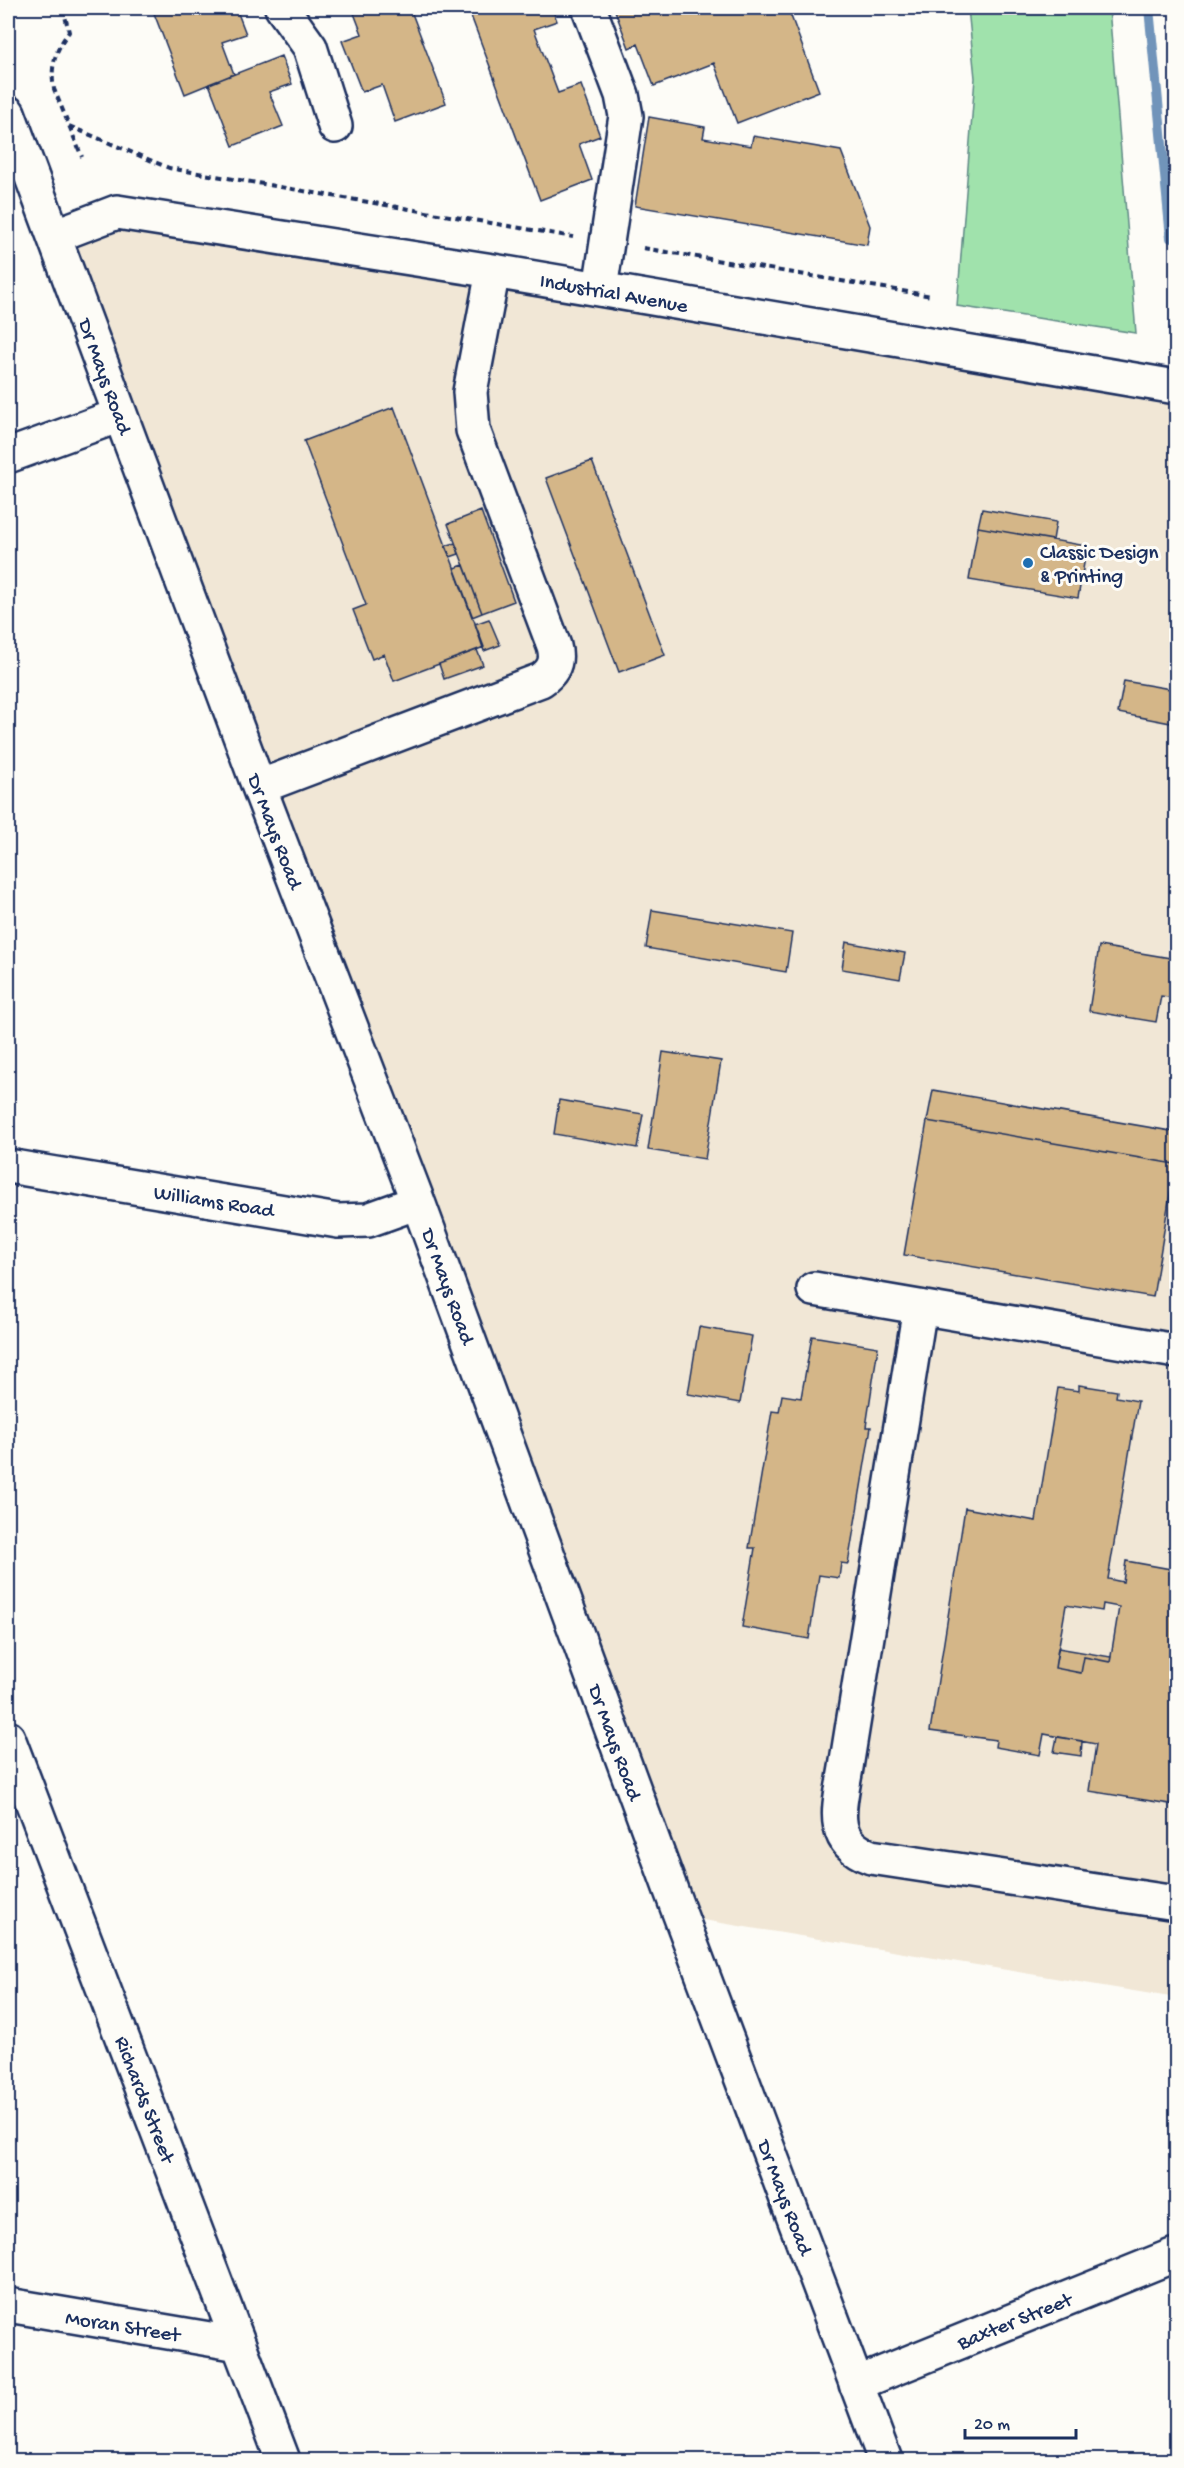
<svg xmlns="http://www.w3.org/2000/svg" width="1184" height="2468" viewBox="0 0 1184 2468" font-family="'Gochi Hand',sans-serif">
<rect width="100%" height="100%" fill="#fdfcf7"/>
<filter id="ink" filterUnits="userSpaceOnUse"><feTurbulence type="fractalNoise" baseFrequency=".0167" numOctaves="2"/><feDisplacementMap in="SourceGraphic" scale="12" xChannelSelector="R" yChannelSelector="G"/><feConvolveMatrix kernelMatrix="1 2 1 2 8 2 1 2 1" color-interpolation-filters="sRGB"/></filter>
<g filter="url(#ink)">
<path fill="#f1e7d6" d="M 115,209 L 1176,384 L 1176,1998 L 685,1917 L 56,232 Z"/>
<path fill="#a0e2ac" stroke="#5e8885" stroke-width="1.5" d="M 968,8 L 1109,8 L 1136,333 L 957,306 L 975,78 Z"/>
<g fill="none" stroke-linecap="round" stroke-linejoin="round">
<path stroke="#7194ba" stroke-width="10" d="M 1149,8 L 1171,238"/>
</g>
<path fill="#d4b688" stroke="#1b2f5e" stroke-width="1.5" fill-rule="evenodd" d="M 152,8 L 236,8 L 246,34 L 222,42 L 234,74 L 185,94 Z
M 352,8 L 410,8 L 446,103 L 395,122 L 382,85 L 362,92 L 342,41 L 362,34 Z
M 468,8 L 552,8 L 557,21 L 534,29 L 558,93 L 581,85 L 600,136 L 579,144 L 592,180 L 540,200 Z
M 614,8 L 788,8 L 819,91 L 737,123 L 714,63 L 654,86 L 638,44 L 629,48 Z
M 281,56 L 292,84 L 269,92 L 283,126 L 233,146 L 209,84 Z
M 649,117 L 705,127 L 703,138 L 751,146 L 753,136 L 841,151 L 870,226 L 867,245 L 635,206 Z
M 394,407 L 484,647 L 394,681 L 384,654 L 372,659 L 353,610 L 366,605 L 304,441 Z
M 592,461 L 665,655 L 619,672 L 546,478 Z
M 982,509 L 1056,522 L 1053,540 L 978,527 Z
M 481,511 L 514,601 L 482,613 L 448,524 Z
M 978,527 L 1087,546 L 1078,598 L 969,580 Z
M 455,543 L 459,554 L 450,557 L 445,546 Z
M 464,565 L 482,613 L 472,617 L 454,568 Z
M 489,619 L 500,645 L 484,651 L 475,624 Z
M 477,650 L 483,665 L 444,679 L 439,664 Z
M 1124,681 L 1176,690 L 1176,724 L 1118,713 Z
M 652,910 L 792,933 L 786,972 L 646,948 Z
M 846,942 L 905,953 L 900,979 L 842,969 Z
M 1099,946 L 1176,959 L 1176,998 L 1161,996 L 1156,1022 L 1089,1011 Z
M 663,1052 L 721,1061 L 705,1159 L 648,1150 Z
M 933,1090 L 1176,1132 L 1175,1164 L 927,1121 Z
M 559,1100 L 643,1114 L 637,1148 L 554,1134 Z
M 927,1121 L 1175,1164 L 1153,1297 L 904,1255 Z
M 699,1327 L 752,1336 L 740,1403 L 688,1394 Z
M 812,1336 L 878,1347 L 866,1427 L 871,1427 L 848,1564 L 841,1563 L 839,1578 L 819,1575 L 809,1639 L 742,1627 L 755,1548 L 749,1548 L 772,1411 L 779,1412 L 782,1395 L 801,1398 Z
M 1079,1385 L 1117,1391 L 1116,1397 L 1138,1401 L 1108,1579 L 1123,1582 L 1126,1561 L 1176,1570 L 1176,1805 L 1089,1791 L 1096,1744 L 1044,1734 L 1040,1755 L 995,1747 L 996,1740 L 930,1731 L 965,1508 L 1036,1521 L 1058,1388 L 1079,1391 ZM 1103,1604 L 1119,1607 L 1110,1662 L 1084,1657 L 1081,1673 L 1055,1668 L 1066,1605 L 1102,1611 Z
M 1058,1648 L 1111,1657 L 1110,1662 L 1084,1657 L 1081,1673 L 1055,1668 Z
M 1057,1737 L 1082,1741 L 1081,1756 L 1054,1752 Z"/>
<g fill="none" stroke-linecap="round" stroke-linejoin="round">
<defs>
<path id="minor" d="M 282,8 L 310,47 L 335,126
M 589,8 L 622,95 L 626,116 L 600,289
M 8,113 L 259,787 L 418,1202 L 676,1904 L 885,2460
M 54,236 L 117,212 L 493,271 L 1176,387
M 8,456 L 120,415
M 259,787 L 541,680 C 554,671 558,661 554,646 L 473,430 L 470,392 L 493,271
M 8,1166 L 338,1221 L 368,1220 L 418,1202
M 814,1289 L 1176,1351
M 920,1307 L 847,1761 C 842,1800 824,1840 871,1857 L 1176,1903
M 8,1738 L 283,2460
M 8,2305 L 239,2344
M 856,2384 L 1172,2256"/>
</defs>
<use href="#minor" stroke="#1b2f5e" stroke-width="38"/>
<path stroke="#1b2f5e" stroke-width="4" stroke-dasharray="6 4.5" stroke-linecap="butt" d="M 63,8 L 69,32 C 55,50 50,67 54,89 L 82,157
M 69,126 L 169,168 L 573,237
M 643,248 L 932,296"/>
<use href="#minor" stroke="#fdfcf7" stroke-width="33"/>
</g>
</g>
<circle fill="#1f6fb2" stroke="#fdfcf7" stroke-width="2" cx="1028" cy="563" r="6"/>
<g text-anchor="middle" stroke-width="6" stroke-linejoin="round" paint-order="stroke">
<g font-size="21" fill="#1b2f5e" stroke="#fdfcf7">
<text transform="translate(614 292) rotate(10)" y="7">Industrial Avenue</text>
<text transform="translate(106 376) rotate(70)" y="7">Dr Mays Road</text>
<text transform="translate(276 831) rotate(69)" y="7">Dr Mays Road</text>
<text transform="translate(214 1200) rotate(9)" y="7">Williams Road</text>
<text transform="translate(449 1286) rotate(70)" y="7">Dr Mays Road</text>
<text transform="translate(616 1742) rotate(70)" y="7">Dr Mays Road</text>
<text transform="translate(146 2099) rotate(69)" y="7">Richards Street</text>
<text transform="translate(786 2197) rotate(69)" y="7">Dr Mays Road</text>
<text transform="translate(1014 2320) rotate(-22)" y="7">Baxter Street</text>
<text transform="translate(123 2325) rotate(9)" y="7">Moran Street</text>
</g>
<g font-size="21" fill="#1b2f5e" stroke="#fdfcf7" text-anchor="start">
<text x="1040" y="558">Classic Design<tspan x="1040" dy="24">&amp; Printing</tspan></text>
</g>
</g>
<rect width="1184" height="2468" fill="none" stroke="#fdfcf7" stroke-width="30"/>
<rect x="15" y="15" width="1154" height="2438" fill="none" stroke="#1b2f5e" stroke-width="2" filter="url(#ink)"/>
<path d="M965 2429v9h111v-9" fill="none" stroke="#1b2f5e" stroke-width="3"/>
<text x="974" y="2429" font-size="18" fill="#1b2f5e" stroke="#fdfcf7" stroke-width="4.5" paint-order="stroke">20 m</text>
</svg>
